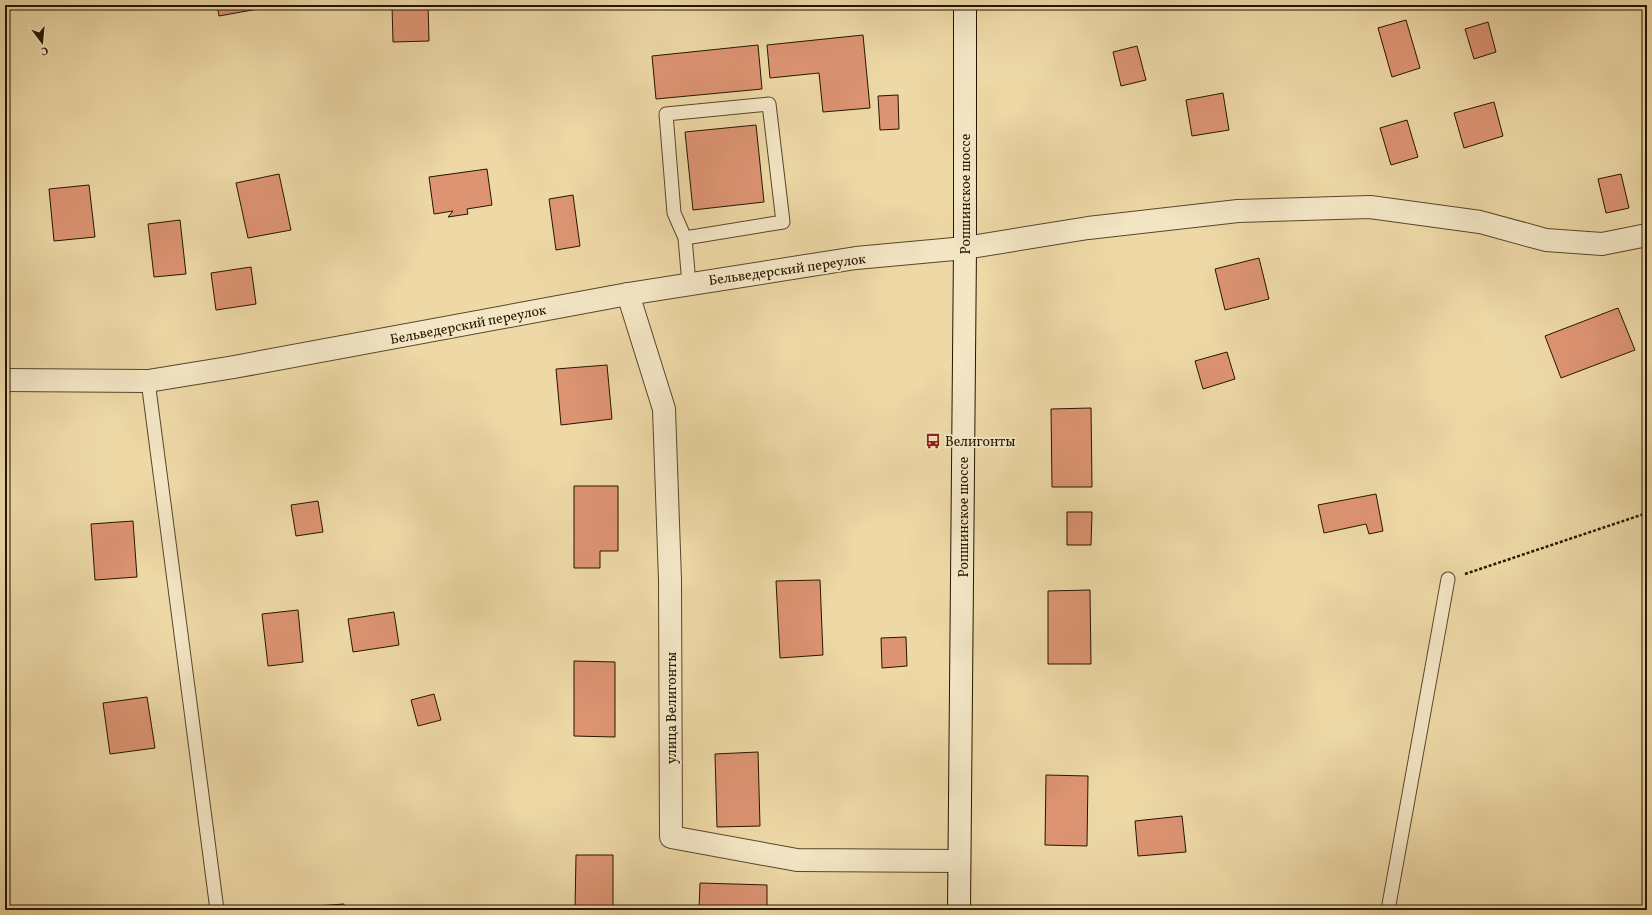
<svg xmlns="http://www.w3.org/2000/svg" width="1652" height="915" viewBox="0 0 1652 915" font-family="Vollkorn,serif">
<rect width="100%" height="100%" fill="#edd8a6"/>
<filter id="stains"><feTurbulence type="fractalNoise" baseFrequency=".005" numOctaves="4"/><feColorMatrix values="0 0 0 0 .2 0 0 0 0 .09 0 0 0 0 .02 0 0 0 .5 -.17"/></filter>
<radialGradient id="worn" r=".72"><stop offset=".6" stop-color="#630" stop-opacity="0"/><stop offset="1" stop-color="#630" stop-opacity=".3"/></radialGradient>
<path fill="#dd9473" stroke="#261500" d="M 217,5 L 257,5 L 258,9 L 219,16 Z
M 392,5 L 428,5 L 429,41 L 393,42 Z
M 500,5 L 538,5 L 539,7 L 500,9 Z
M 1406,20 L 1420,68 L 1392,77 L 1378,28 Z
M 1488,22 L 1496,52 L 1474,59 L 1465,29 Z
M 863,35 L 870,108 L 823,112 L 819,73 L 770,78 L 767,45 Z
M 758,45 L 762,89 L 656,99 L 652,56 Z
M 1137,46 L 1146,80 L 1121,86 L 1113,52 Z
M 1223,93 L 1229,130 L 1192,136 L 1186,100 Z
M 898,95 L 899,129 L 880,130 L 878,96 Z
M 1494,102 L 1503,136 L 1464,148 L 1454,113 Z
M 1407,120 L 1418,157 L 1391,165 L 1380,128 Z
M 756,125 L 764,202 L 693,210 L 685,132 Z
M 487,169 L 492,205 L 467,209 L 468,214 L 448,217 L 453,211 L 434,214 L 429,177 Z
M 279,174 L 291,230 L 248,238 L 236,183 Z
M 1621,174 L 1629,208 L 1606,213 L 1598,179 Z
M 89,185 L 95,237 L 54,241 L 49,189 Z
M 573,195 L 580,246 L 556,250 L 549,199 Z
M 180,220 L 186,274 L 154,277 L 148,224 Z
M 1259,258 L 1269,299 L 1225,310 L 1215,269 Z
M 251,267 L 256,304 L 216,310 L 211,273 Z
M 1618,308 L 1635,350 L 1561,378 L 1545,336 Z
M 1227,352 L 1235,379 L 1203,389 L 1195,361 Z
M 607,365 L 612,419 L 561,425 L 556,369 Z
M 1091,408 L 1092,487 L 1052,487 L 1051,409 Z
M 574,486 L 618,486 L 618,551 L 600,551 L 600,568 L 574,568 Z
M 1376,494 L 1383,531 L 1369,534 L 1366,524 L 1324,533 L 1318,505 Z
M 318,501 L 323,532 L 296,536 L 291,505 Z
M 1067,512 L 1092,512 L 1091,545 L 1067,545 Z
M 133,521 L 137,577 L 95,580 L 91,524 Z
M 820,580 L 823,655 L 780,658 L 776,581 Z
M 1090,590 L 1091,664 L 1048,664 L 1048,591 Z
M 298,610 L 303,662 L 268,666 L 262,614 Z
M 394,612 L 399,645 L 353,652 L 348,619 Z
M 906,637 L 907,666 L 882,668 L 881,638 Z
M 574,661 L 615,662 L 615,737 L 574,736 Z
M 434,694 L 441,720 L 418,726 L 411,700 Z
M 147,697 L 155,748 L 110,754 L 103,703 Z
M 758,752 L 760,826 L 717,827 L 715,754 Z
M 1046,775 L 1088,776 L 1087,846 L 1045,845 Z
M 1182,816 L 1186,852 L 1138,856 L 1135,821 Z
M 576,855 L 613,855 L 613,910 L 575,910 Z
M 700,883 L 767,885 L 767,910 L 699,910 Z
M 344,904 L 344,910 L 302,910 L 302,907 Z"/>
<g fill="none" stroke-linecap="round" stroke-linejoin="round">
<defs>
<path id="service" d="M 685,238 L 783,222 L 769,104 L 666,114 L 674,213 L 685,238 L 689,284
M 148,381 L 217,910
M 1388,910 L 1448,579"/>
<path id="minor" d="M 628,294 L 664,409 L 670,580 L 671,837 L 797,860 L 959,861"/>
<path id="tertiary" d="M 5,380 L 148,381 L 234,367 L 628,294 L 856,258 L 965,248 L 1088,228 L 1238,211 L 1370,207 L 1480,222 L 1546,240 L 1602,244 L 1647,235"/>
<path id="secondary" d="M 959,910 L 965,248 L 965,5"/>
</defs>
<use href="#service" stroke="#58462a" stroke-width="15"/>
<use href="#minor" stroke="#58462a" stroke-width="24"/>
<use href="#tertiary" stroke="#58462a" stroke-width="24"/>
<use href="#secondary" stroke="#261500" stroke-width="24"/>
<path stroke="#261500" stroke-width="2.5" stroke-dasharray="3 2" stroke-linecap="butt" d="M 1465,574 L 1647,513"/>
<use href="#service" stroke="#f3e6c5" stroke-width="13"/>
<use href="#minor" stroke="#f3e6c5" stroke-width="22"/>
<use href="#tertiary" stroke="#f3e6c5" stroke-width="22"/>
<use href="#secondary" stroke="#f3e6c5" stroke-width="22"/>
</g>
<defs>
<symbol id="bus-bare" viewBox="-9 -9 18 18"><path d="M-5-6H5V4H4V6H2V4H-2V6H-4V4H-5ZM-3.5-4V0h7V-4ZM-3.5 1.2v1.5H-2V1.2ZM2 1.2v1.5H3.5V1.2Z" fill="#8f2418" stroke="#f3e6c5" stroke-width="2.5" paint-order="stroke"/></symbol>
</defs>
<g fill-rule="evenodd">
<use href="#bus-bare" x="922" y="430" width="22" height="22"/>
</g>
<g text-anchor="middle" stroke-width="4" stroke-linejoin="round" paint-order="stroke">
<g font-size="14" fill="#261500" stroke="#f3e6c5">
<text transform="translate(965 194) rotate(-90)" y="5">Ропшинское шоссе</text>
<text transform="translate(787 269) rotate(-8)" y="5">Бельведерский переулок</text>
<text transform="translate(468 324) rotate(-11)" y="5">Бельведерский переулок</text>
<text transform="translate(963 517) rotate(-90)" y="5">Ропшинское шоссе</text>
<text transform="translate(671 708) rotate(-90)" y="5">улица Велигонты</text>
</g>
<g font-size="14" fill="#261500" stroke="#f3e6c5" text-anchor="start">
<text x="945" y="446">Велигонты</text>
</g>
</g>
<rect width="1652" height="915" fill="none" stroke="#edd8a6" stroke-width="20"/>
<rect x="6" y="6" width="1640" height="903" fill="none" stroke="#261500" stroke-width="2"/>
<rect x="10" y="10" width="1632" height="895" fill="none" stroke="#261500"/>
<g transform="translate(42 42) rotate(164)" stroke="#f3e6c5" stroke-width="3" paint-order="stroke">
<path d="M0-3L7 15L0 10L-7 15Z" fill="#261500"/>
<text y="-6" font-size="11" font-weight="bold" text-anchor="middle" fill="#261500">С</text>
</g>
<rect width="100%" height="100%" filter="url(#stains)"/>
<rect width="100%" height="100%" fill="url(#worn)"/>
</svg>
